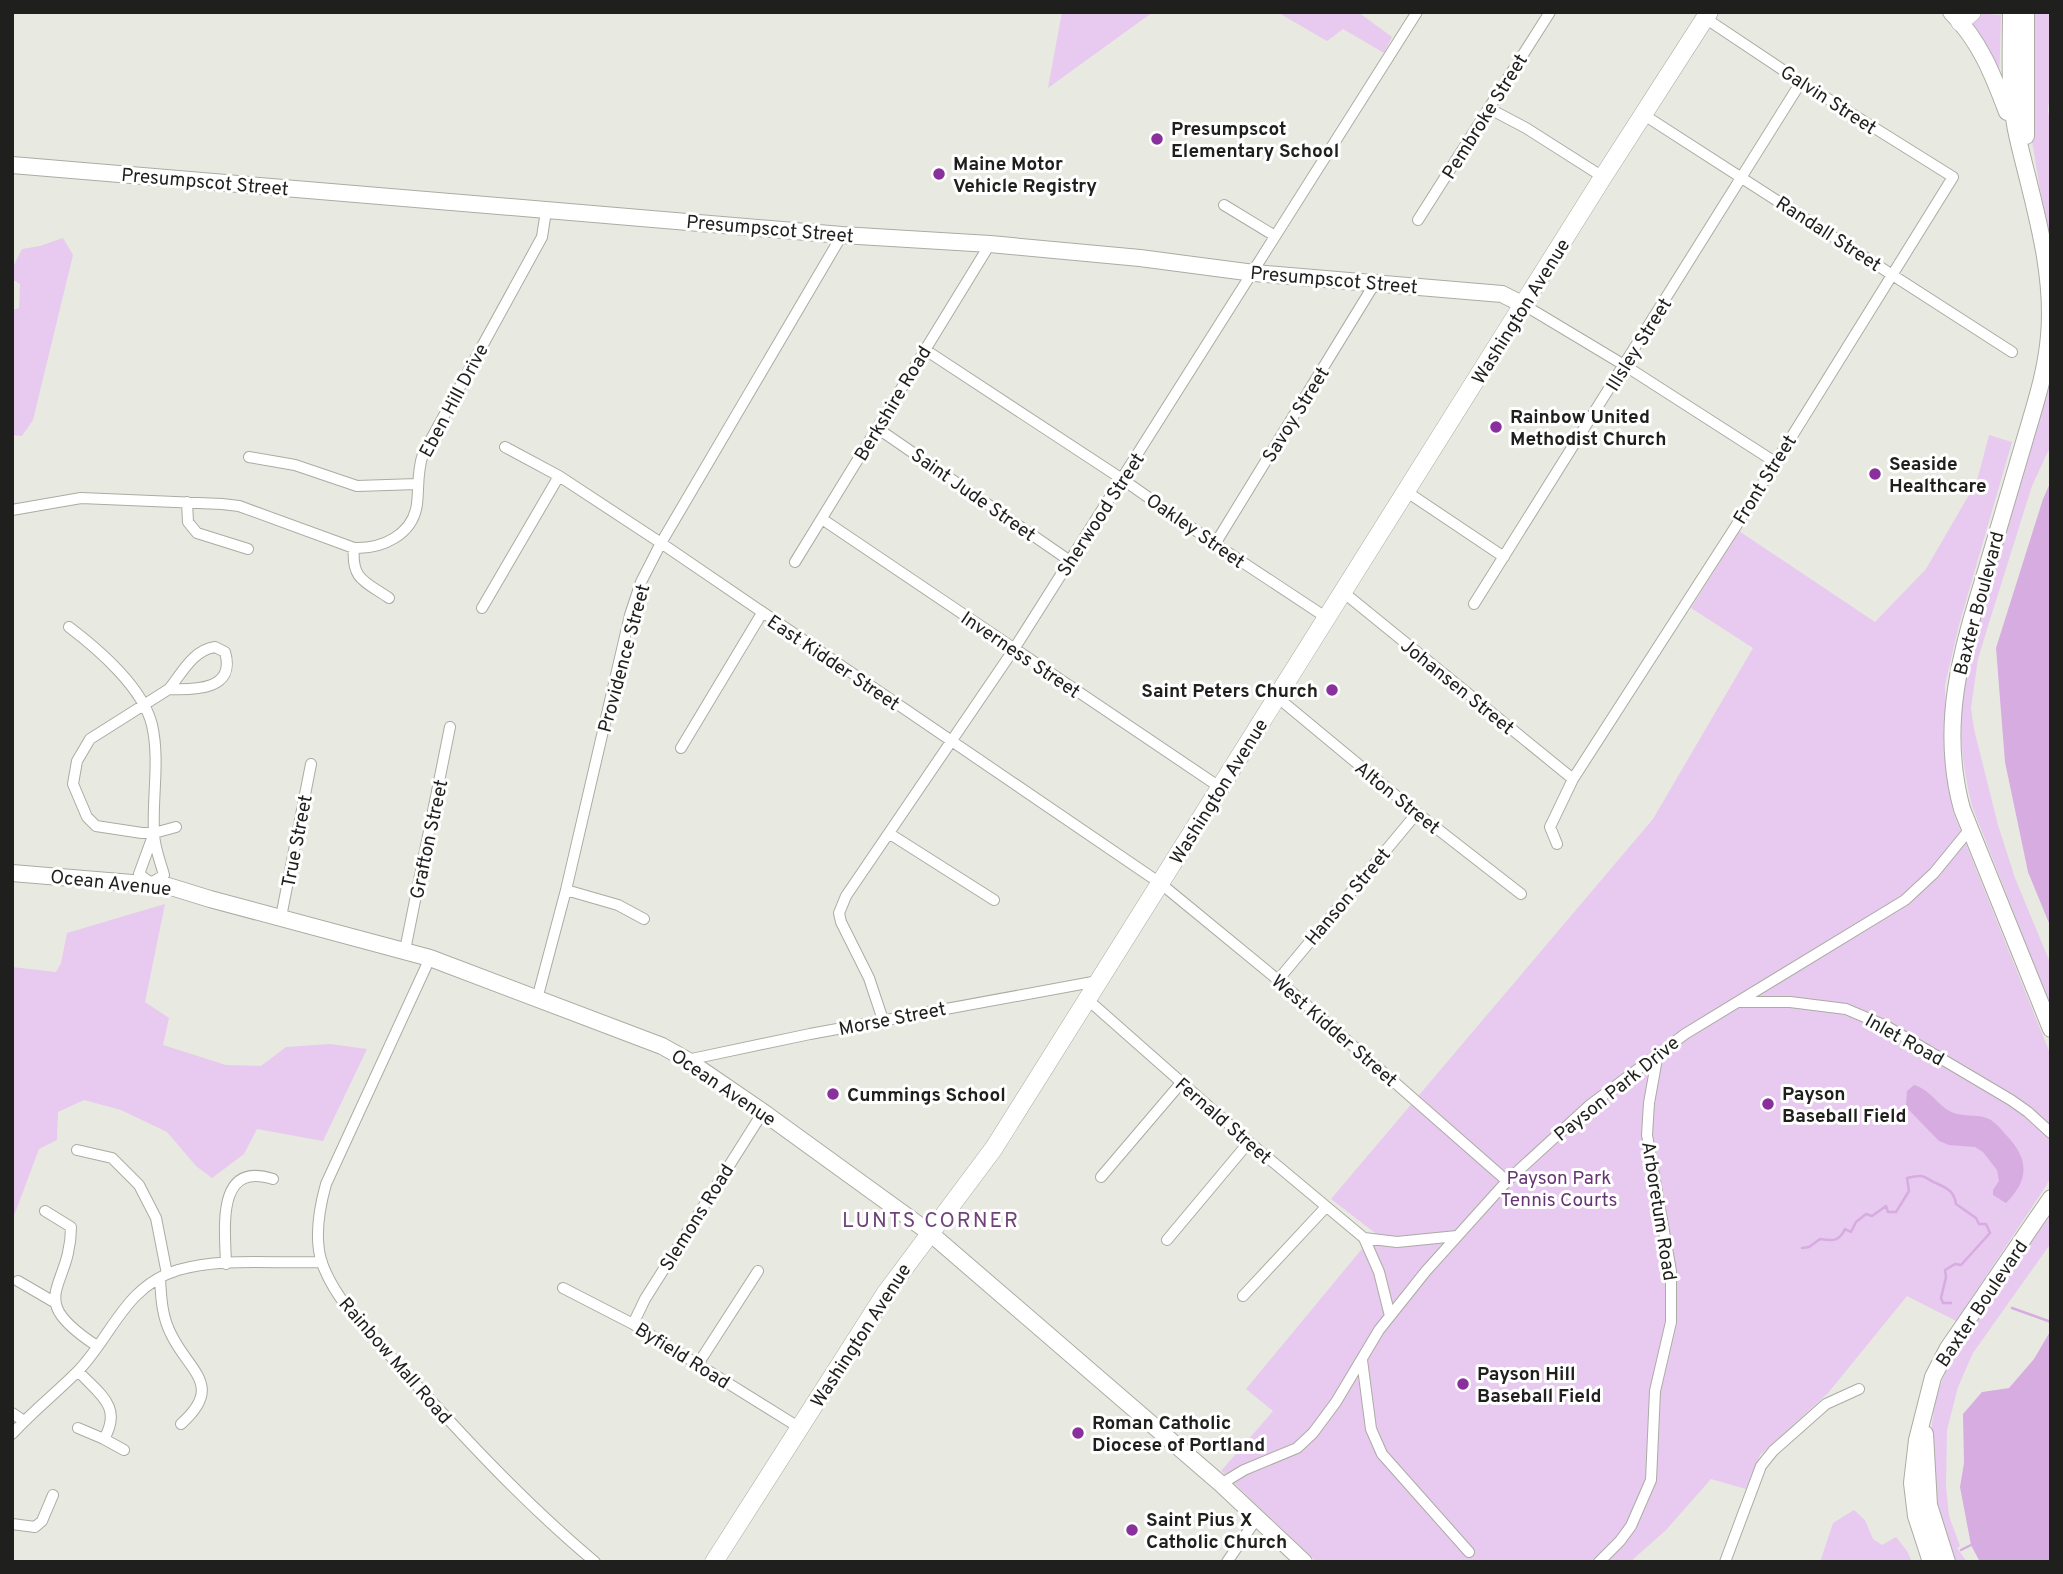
<svg xmlns="http://www.w3.org/2000/svg" width="2063" height="1574" viewBox="0 0 2063 1574" font-family="Overpass,sans-serif">
<rect width="100%" height="100%" fill="#e8eae1"/>
<path fill="#e8c9ef" d="M 1062,12 L 1153,12 L 1048,88 Z
M 1277,12 L 1358,12 L 1392,37 L 1384,53 L 1343,29 L 1327,41 Z
M 2031,12 L 2051,12 L 2051,83 L 2048,110 L 2051,129 L 2051,256 L 2031,135 Z
M 1974,13 L 2001,15 L 1999,88 L 1963,21 Z
M 63,238 L 73,255 L 33,420 L 22,436 L 12,435 L 12,310 L 19,308 L 20,284 L 12,279 L 12,269 L 22,249 L 40,246 Z
M 2051,377 L 2051,445 L 2032,486 L 1988,626 L 1978,659 L 1971,708 L 1974,729 L 1998,825 L 2015,878 L 2051,965 L 2051,1008 L 1972,806 C 1959,753 1959,719 1965,665 Z
M 1989,435 L 2012,442 L 1959,625 L 1945,685 L 1947,776 L 1953,812 L 2051,1056 L 2051,1176 L 2046,1186 L 1956,1321 L 1907,1296 L 1828,1393 L 1760,1455 L 1746,1489 L 1711,1479 L 1666,1530 L 1630,1562 L 1317,1562 L 1221,1471 L 1273,1411 L 1246,1389 L 1375,1233 L 1331,1199 L 1653,819 L 1753,648 L 1691,608 L 1739,531 L 1875,622 L 1926,569 L 1977,481 Z
M 165,904 L 145,1002 L 169,1018 L 163,1045 L 226,1065 L 261,1066 L 286,1047 L 330,1044 L 367,1049 L 323,1141 L 257,1129 L 244,1154 L 212,1178 L 196,1166 L 167,1132 L 121,1110 L 84,1100 L 58,1112 L 57,1140 L 39,1149 L 12,1221 L 12,967 L 56,972 L 61,963 L 67,933 Z
M 2051,1212 L 2051,1243 L 1973,1353 L 1958,1387 L 1947,1430 L 1946,1486 L 1949,1516 L 1960,1546 L 1957,1548 L 1967,1562 L 1948,1562 L 1944,1552 L 1928,1451 L 1936,1396 L 1946,1371 L 1963,1342 Z
M 1854,1510 L 1865,1520 L 1873,1539 L 1882,1545 L 1896,1537 L 1907,1551 L 1912,1562 L 1820,1562 L 1833,1523 Z"/>
<path fill="#d7ace1" d="M 2051,481 L 2051,928 L 2028,872 L 2005,762 L 1996,648 L 2043,499 Z
M 1914,1085 C 1932,1090 1940,1110 1957,1114 C 1968,1117 1979,1114 1989,1119 C 1995,1122 2001,1129 2005,1134 C 2029,1158 2030,1179 2006,1203 L 1993,1195 L 1993,1190 L 1999,1181 L 1997,1170 L 1983,1152 L 1975,1147 L 1949,1145 L 1939,1141 L 1906,1107 L 1907,1091 Z
M 2051,1330 L 2051,1562 L 1980,1562 L 1971,1545 L 1960,1487 L 1964,1463 L 1963,1414 L 1982,1392 L 2009,1388 L 2034,1359 Z"/>
<g fill="none" stroke-linecap="round" stroke-linejoin="round">
<path stroke="#d7ace1" stroke-width="2.5" d="M 1802,1248 L 1809,1247 L 1820,1239 C 1832,1241 1839,1242 1845,1229 L 1851,1232 L 1856,1222 L 1866,1214 L 1872,1216 L 1886,1206 L 1888,1212 L 1896,1212 L 1909,1191 L 1907,1178 C 1927,1173 1923,1178 1938,1184 C 1949,1189 1954,1192 1956,1204 L 1976,1218 L 1979,1224 L 1986,1224 L 1990,1233 L 1961,1265 L 1955,1264 L 1945,1270 L 1946,1277 L 1941,1298 L 1943,1303 L 1951,1303
M 2012,1308 L 2051,1322
M 1961,1550 L 1971,1545"/>
<defs>
<path id="street" d="M 1490,109 L 1526,128 L 1603,177
M 1644,115 L 2012,352
M 1224,205 L 1275,236
M 1418,220 L 1550,12
M 1524,305 L 1624,365 L 1775,462
M 924,349 L 1122,479 L 1215,544 L 1327,618
M 877,428 L 1070,561
M 505,447 L 559,476 L 661,543 L 1160,883 L 1278,980 L 1507,1181
M 249,457 L 295,465 L 357,486 L 417,484
M 1407,492 L 1504,557
M 187,502 L 188,522 L 197,533 L 248,549
M 12,510 L 81,498 L 222,504 L 239,506 L 354,548 C 382,549 413,535 417,504 C 419,486 417,471 423,454 L 542,237 L 546,211
M 822,519 L 1221,788
M 1215,544 L 1375,283
M 354,548 C 351,580 366,582 389,598
M 795,562 L 990,244
M 1343,592 L 1573,779
M 1474,604 L 1801,82
M 482,608 L 559,476
M 69,627 C 98,649 143,688 152,725 C 160,760 152,797 154,833 C 154,846 160,861 164,875 L 151,883 L 139,874 L 154,833
M 215,647 L 225,652 C 236,690 195,690 169,689 C 182,673 193,650 215,647 Z
M 169,689 L 90,739 L 77,761 L 73,784 L 87,817 L 96,826 L 142,833 L 154,833 L 176,827
M 1277,697 L 1417,813 L 1521,894
M 681,748 L 762,613
M 890,834 L 994,900
M 1557,844 L 1550,827 L 1573,779 L 1743,515 L 1953,177 L 1801,82 L 1705,18
M 566,890 L 618,905 L 644,919
M 281,917 L 311,764
M 405,950 L 450,727
M 430,958 L 326,1184 C 319,1209 314,1239 322,1263 C 336,1302 369,1332 395,1361 C 459,1432 522,1501 595,1562
M 1278,980 L 1417,813
M 537,999 L 566,890 L 630,615 L 641,582 L 661,543 L 842,235
M 1087,999 L 1249,1142 L 1364,1238 L 1379,1272 L 1390,1316
M 1741,1002 L 1790,1002 L 1846,1009 L 1886,1026 L 2011,1100 L 2028,1112 L 2051,1133
M 883,1020 L 869,978 L 841,922 L 839,913 L 846,896 L 1014,649 L 1417,12
M 687,1060 L 810,1034 L 1098,981
M 77,1150 L 112,1158 L 139,1185 L 156,1218 L 167,1274
M 1101,1177 L 1181,1083
M 45,1211 L 71,1227 C 71,1290 22,1297 97,1346
M 1364,1238 L 1397,1242 L 1457,1236
M 1167,1240 L 1249,1142
M 226,1264 C 225,1227 216,1161 273,1179
M 160,1278 C 161,1298 162,1318 172,1336 C 190,1372 224,1386 181,1424
M 18,1281 L 54,1302
M 563,1288 L 633,1324 L 800,1428
M 1243,1296 L 1325,1208
M 633,1324 L 645,1299 L 763,1112
M 1362,1360 L 1371,1429 L 1382,1454 L 1469,1552
M 698,1364 L 758,1271
M 78,1371 C 99,1394 123,1406 104,1439
M 12,1413 L 24,1421
M 78,1428 L 104,1439 L 124,1450
M 12,1434 C 33,1411 56,1393 78,1371 C 112,1336 125,1286 178,1270 C 223,1257 275,1264 322,1262
M 1221,1484 L 1244,1470 L 1297,1448 L 1313,1433 L 1336,1402 L 1379,1330 L 1426,1271 L 1507,1181 L 1590,1105 L 1685,1034 L 1905,900 L 1934,873 L 1970,829
M 12,1524 L 35,1527 L 42,1521 L 53,1495
M 1227,1562 L 1257,1518
M 1599,1562 L 1620,1541 L 1631,1526 L 1651,1480 L 1655,1391 L 1671,1322 L 1671,1271 L 1647,1135 L 1649,1103 L 1658,1053
M 1725,1562 L 1761,1466 L 1773,1451 L 1826,1404 L 1859,1389"/>
<path id="secondary" d="M 1951,12 C 1980,41 1993,75 2007,112
M 2011,12 C 2011,54 2008,98 2018,139 C 2033,203 2055,270 2049,336 C 2046,372 2035,405 2025,439 C 2012,483 1999,527 1986,571 C 1961,652 1939,725 1962,809 L 2051,1029
M 2026,136 L 2026,12
M 12,165 L 842,235 L 990,244 L 1140,258 L 1254,273 L 1502,294 L 1524,305
M 12,873 L 168,886 L 210,899 L 430,958 L 662,1046 L 687,1060 L 763,1112 L 930,1233 L 1221,1484 L 1304,1562
M 1925,1434 L 1929,1505 L 1947,1562
M 1931,1562 L 1916,1516 L 1912,1483 L 1917,1440 L 1933,1377 L 1948,1348 L 2051,1198"/>
<path id="primary" d="M 1960,22 L 1972,12
M 714,1562 L 885,1294 L 994,1148 L 1603,177 L 1709,12"/>
</defs>
<use href="#street" stroke="#aaaca3" stroke-width="12"/>
<use href="#secondary" stroke="#aaaca3" stroke-width="18"/>
<use href="#primary" stroke="#aaaca3" stroke-width="19"/>
<use href="#street" stroke="#fff" stroke-width="10"/>
<use href="#secondary" stroke="#fff" stroke-width="16"/>
<use href="#primary" stroke="#fff" stroke-width="18"/>
</g>
<g fill="#8a309d" stroke="#fff" stroke-width="2.5">
<circle cx="1157" cy="139" r="7"/>
<circle cx="939" cy="174" r="7"/>
<circle cx="1496" cy="427" r="7"/>
<circle cx="1875" cy="474" r="7"/>
<circle cx="1332" cy="690" r="7"/>
<circle cx="833" cy="1094" r="7"/>
<circle cx="1768" cy="1104" r="7"/>
<circle cx="1463" cy="1384" r="7"/>
<circle cx="1078" cy="1433" r="7"/>
<circle cx="1132" cy="1530" r="7"/>
</g>
<g text-anchor="middle" stroke-width="6" stroke-linejoin="round" paint-order="stroke">
<g font-size="19" fill="#1f201d" stroke="#fff">
<text transform="translate(1829 99) rotate(33)" y="7">Galvin Street</text>
<text transform="translate(1484 116) rotate(-58)" y="7">Pembroke Street</text>
<text transform="translate(205 181) rotate(5)" y="7">Presumpscot Street</text>
<text transform="translate(770 228) rotate(5)" y="7">Presumpscot Street</text>
<text transform="translate(1829 233) rotate(33)" y="7">Randall Street</text>
<text transform="translate(1334 279) rotate(5)" y="7">Presumpscot Street</text>
<text transform="translate(1520 311) rotate(-58)" y="7">Washington Avenue</text>
<text transform="translate(1638 344) rotate(-58)" y="7">Illsley Street</text>
<text transform="translate(453 400) rotate(-62)" y="7">Eben Hill Drive</text>
<text transform="translate(892 403) rotate(-59)" y="7">Berkshire Road</text>
<text transform="translate(1295 414) rotate(-58)" y="7">Savoy Street</text>
<text transform="translate(1764 479) rotate(-58)" y="7">Front Street</text>
<text transform="translate(974 494) rotate(35)" y="7">Saint Jude Street</text>
<text transform="translate(1100 514) rotate(-57)" y="7">Sherwood Street</text>
<text transform="translate(1196 530) rotate(35)" y="7">Oakley Street</text>
<text transform="translate(1978 603) rotate(-75)" y="7">Baxter Boulevard</text>
<text transform="translate(1021 654) rotate(34)" y="7">Inverness Street</text>
<text transform="translate(623 658) rotate(-75)" y="7">Providence Street</text>
<text transform="translate(834 662) rotate(34)" y="7">East Kidder Street</text>
<text transform="translate(1458 686) rotate(39)" y="7">Johansen Street</text>
<text transform="translate(1218 791) rotate(-58)" y="7">Washington Avenue</text>
<text transform="translate(1398 797) rotate(39)" y="7">Alton Street</text>
<text transform="translate(428 839) rotate(-78)" y="7">Grafton Street</text>
<text transform="translate(296 841) rotate(-79)" y="7">True Street</text>
<text transform="translate(111 882) rotate(6)" y="7">Ocean Avenue</text>
<text transform="translate(1347 896) rotate(-50)" y="7">Hanson Street</text>
<text transform="translate(892 1018) rotate(-11)" y="7">Morse Street</text>
<text transform="translate(1335 1030) rotate(41)" y="7">West Kidder Street</text>
<text transform="translate(1905 1039) rotate(29)" y="7">Inlet Road</text>
<text transform="translate(724 1087) rotate(34)" y="7">Ocean Avenue</text>
<text transform="translate(1616 1088) rotate(-39)" y="7">Payson Park Drive</text>
<text transform="translate(1224 1120) rotate(41)" y="7">Fernald Street</text>
<text transform="translate(1660 1211) rotate(81)" y="7">Arboretum Road</text>
<text transform="translate(696 1217) rotate(-58)" y="7">Slemons Road</text>
<text transform="translate(1981 1303) rotate(-56)" y="7">Baxter Boulevard</text>
<text transform="translate(860 1335) rotate(-57)" y="7">Washington Avenue</text>
<text transform="translate(683 1355) rotate(32)" y="7">Byfield Road</text>
<text transform="translate(396 1360) rotate(49)" y="7">Rainbow Mall Road</text>
</g>
<g font-size="19" font-weight="bold" fill="#1f201d" stroke="#fff" text-anchor="start">
<text x="1171" y="135">Presumpscot<tspan x="1171" dy="22">Elementary School</tspan></text>
<text x="953" y="170">Maine Motor<tspan x="953" dy="22">Vehicle Registry</tspan></text>
<text x="1510" y="423">Rainbow United<tspan x="1510" dy="22">Methodist Church</tspan></text>
<text x="1889" y="470">Seaside<tspan x="1889" dy="22">Healthcare</tspan></text>
<text x="1318" y="697" text-anchor="end">Saint Peters Church</text>
<text x="1782" y="1100">Payson<tspan x="1782" dy="22">Baseball Field</tspan></text>
<text x="847" y="1101">Cummings School</text>
<text x="1477" y="1380">Payson Hill<tspan x="1477" dy="22">Baseball Field</tspan></text>
<text x="1092" y="1429">Roman Catholic<tspan x="1092" dy="22">Diocese of Portland</tspan></text>
<text x="1146" y="1526">Saint Pius X<tspan x="1146" dy="22">Catholic Church</tspan></text>
</g>
<g font-size="19" fill="#673473" stroke="#fff">
<text x="1559" y="1184">Payson Park<tspan x="1559" dy="22">Tennis Courts</tspan></text>
</g>
<g font-size="21" letter-spacing="2" fill="#6f4379" stroke="#fff">
<text x="931" y="1227">LUNTS CORNER</text>
</g>
</g>
<rect width="2063" height="1574" fill="none" stroke="#1f201d" stroke-width="28"/>
</svg>
